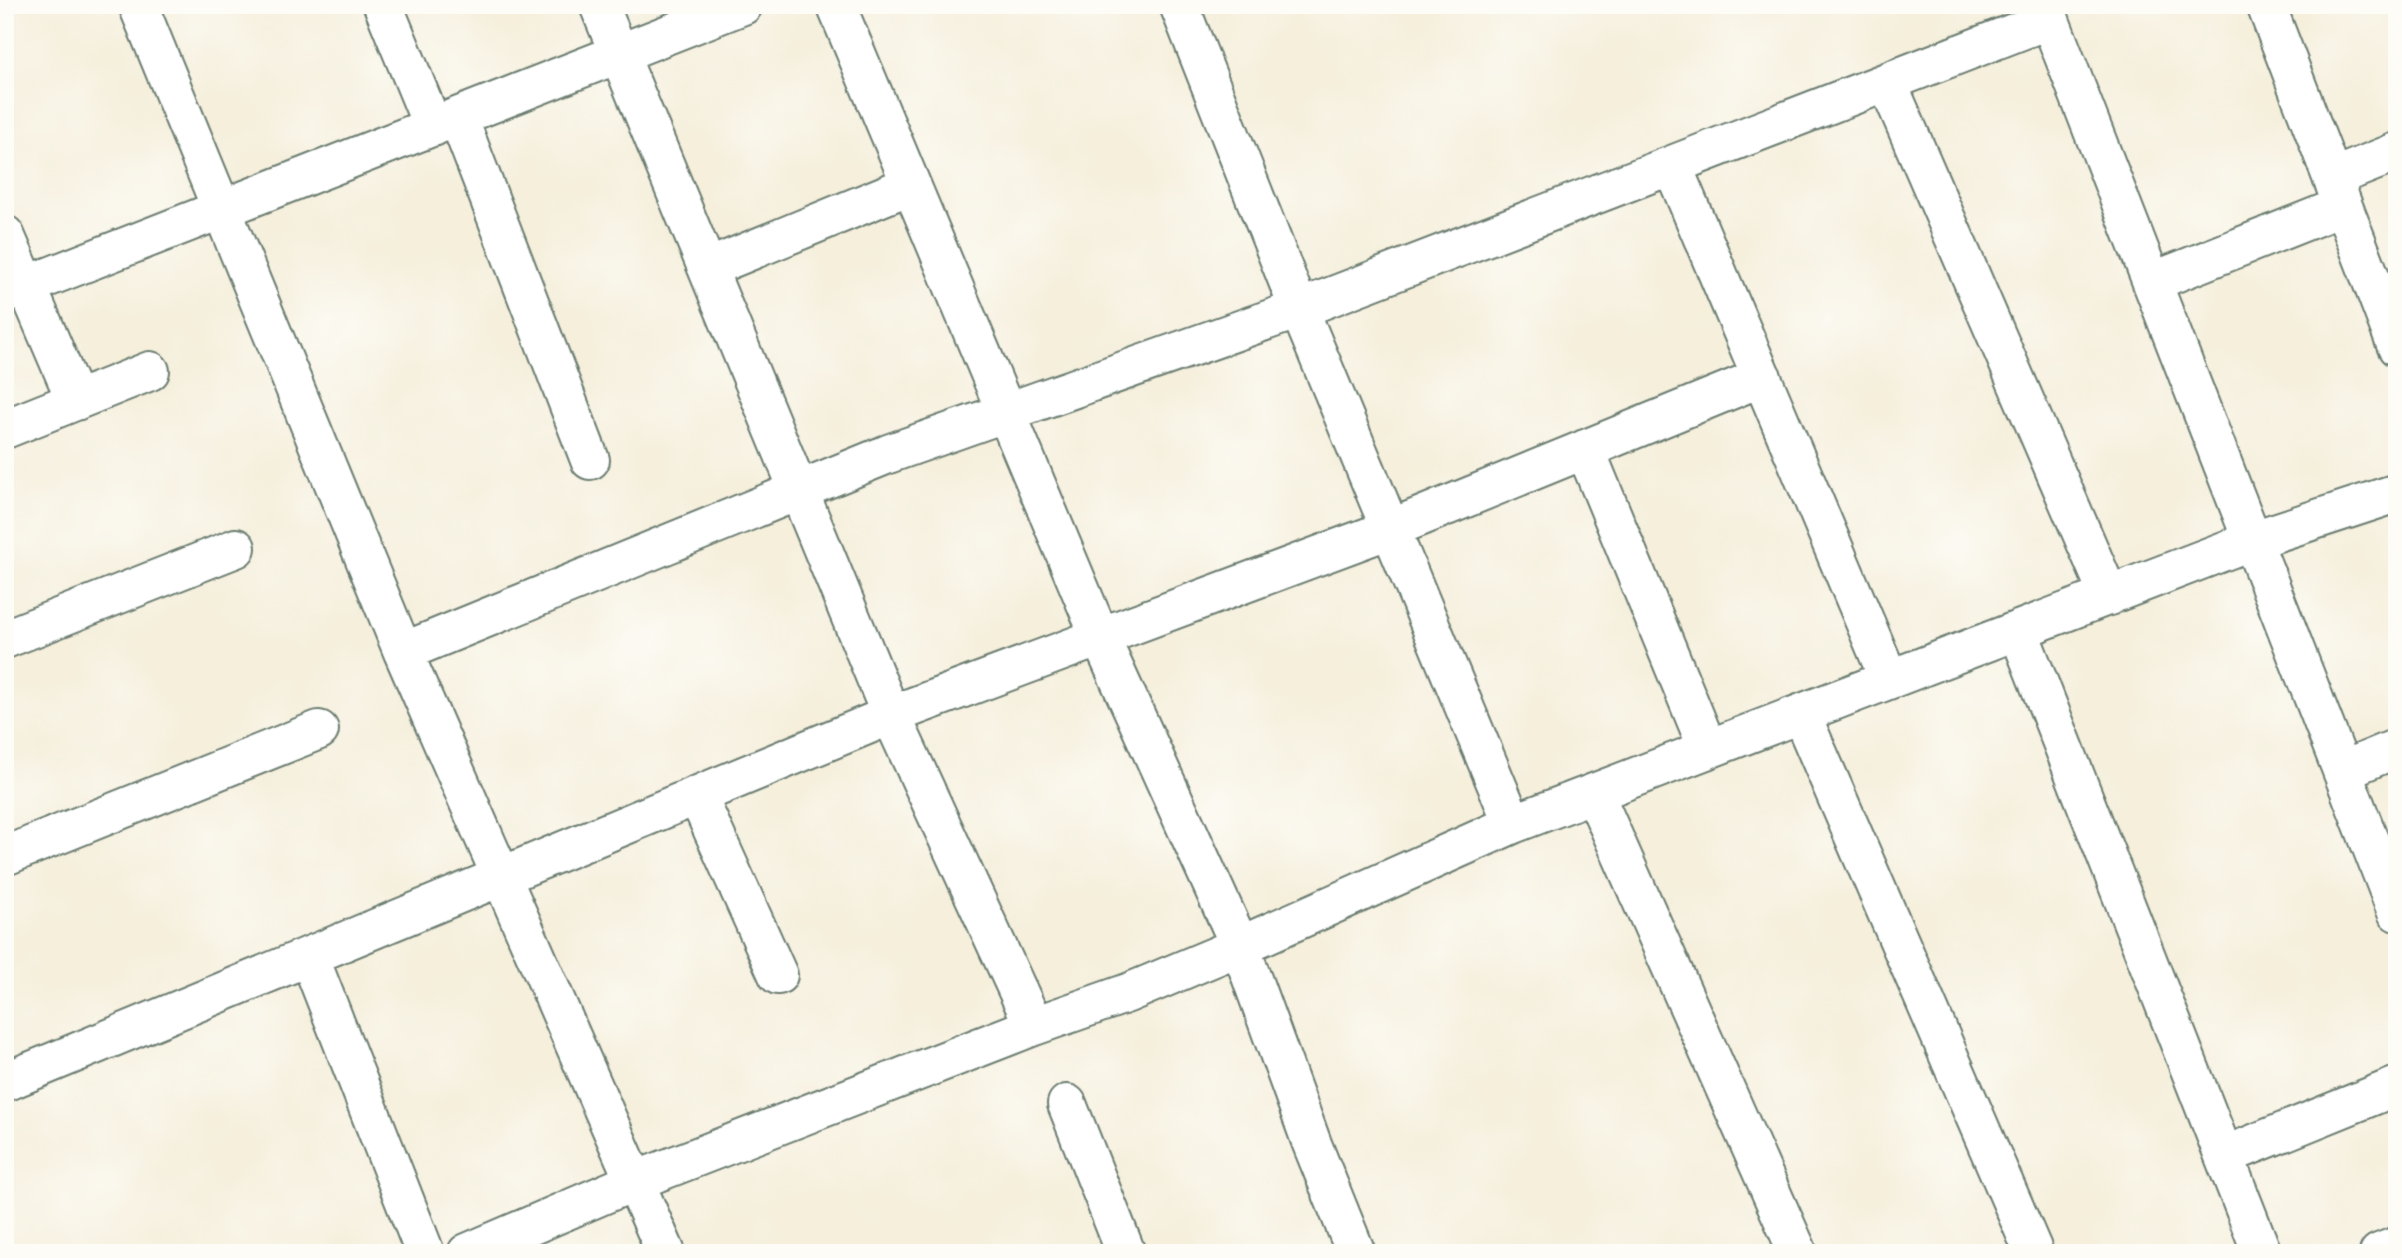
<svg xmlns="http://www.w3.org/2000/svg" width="2402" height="1258" viewBox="0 0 2402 1258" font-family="'Gochi Hand',sans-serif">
<rect width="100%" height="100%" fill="#fdfcf7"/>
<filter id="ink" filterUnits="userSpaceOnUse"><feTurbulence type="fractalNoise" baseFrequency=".0143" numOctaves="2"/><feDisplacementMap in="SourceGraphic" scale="14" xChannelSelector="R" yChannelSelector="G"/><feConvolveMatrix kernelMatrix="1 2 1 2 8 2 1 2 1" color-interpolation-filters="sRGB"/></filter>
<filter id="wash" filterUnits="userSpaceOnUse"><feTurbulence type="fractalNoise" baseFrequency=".00686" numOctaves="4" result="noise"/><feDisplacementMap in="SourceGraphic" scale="28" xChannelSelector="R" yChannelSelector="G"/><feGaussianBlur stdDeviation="1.57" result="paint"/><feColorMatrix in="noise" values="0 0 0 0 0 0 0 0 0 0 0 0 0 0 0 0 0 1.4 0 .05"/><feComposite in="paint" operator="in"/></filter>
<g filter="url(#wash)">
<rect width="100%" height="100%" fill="#f5efdc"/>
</g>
<g filter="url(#ink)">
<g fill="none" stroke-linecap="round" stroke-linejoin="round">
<defs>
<path id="street" d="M 138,5 L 403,652 L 666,1253
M 383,5 L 433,127
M 599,5 L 891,715 L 1034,1026
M 836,5 L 1100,637 L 1240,946 L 1312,1144 L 1356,1253
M 1179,5 L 1299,309 L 1513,824
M 2044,5 L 2397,912
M 2266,5 L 2397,347
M 1887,82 L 2109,596
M 458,117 L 590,460
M 1672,165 L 1889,679
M 2332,178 L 2397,152
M 5,235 L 76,401
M 708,268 L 910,185
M 2152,282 L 2343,206
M 5,294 L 743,5
M 5,429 L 150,371
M 1585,449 L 1708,749
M 2018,630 L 2262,1253
M 5,639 L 236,548
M 403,652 L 888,454 L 1299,309 L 2050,19
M 1801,714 L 2034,1253
M 2342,771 L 2397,748
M 1594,793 L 1798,1253
M 697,795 L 778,975
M 5,856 L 319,730
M 309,956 L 425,1253
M 5,1082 L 891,715 L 1390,529 L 1762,377
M 1067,1104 L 1126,1253
M 2224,1156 L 2397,1086
M 467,1253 L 635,1181 L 1034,1026 L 1128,993 L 1240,946 L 1513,824 L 2253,540 L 2397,493
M 2379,1253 L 2397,1246"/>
</defs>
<use href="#street" stroke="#6a7b6f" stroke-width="42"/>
<use href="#street" stroke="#fff" stroke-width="38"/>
</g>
</g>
<rect width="2402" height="1258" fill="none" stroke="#fdfcf7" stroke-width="28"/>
</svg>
